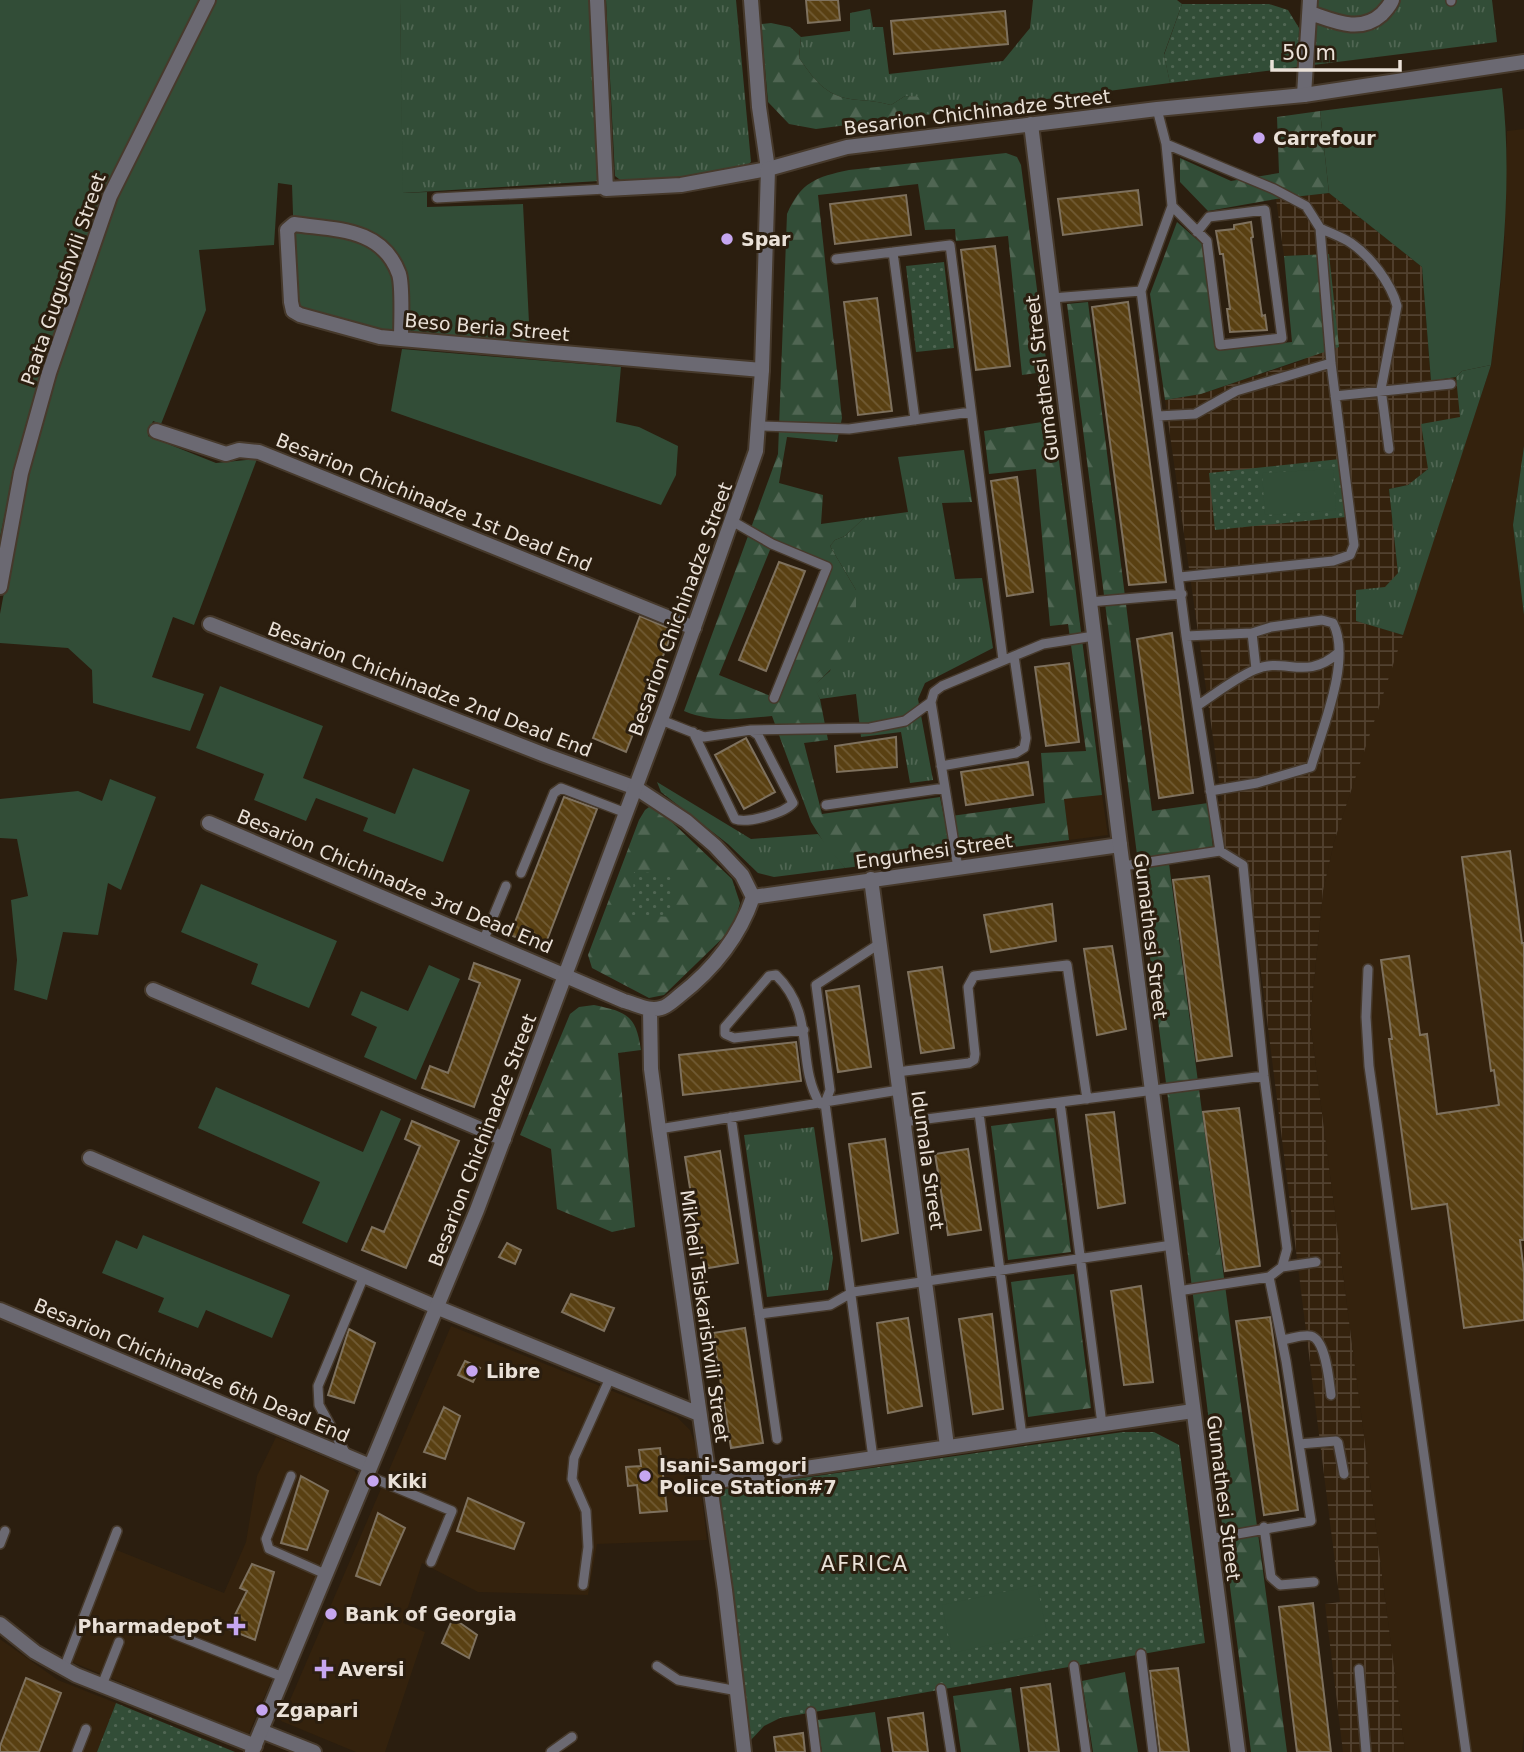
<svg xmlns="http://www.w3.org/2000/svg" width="1524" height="1752" viewBox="0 0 1524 1752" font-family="'DejaVu Sans',sans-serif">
<defs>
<pattern id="industrial-grid" width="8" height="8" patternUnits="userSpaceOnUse" patternTransform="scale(1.75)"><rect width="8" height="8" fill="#34220d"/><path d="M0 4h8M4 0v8" fill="none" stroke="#524230"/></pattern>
<pattern id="grass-tufts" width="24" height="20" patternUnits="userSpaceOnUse" patternTransform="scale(1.75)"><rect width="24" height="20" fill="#324d37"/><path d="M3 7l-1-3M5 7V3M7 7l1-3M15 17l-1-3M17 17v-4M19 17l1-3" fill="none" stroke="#506653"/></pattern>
<pattern id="forest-firs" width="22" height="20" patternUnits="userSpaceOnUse" patternTransform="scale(1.75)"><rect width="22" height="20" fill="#324d37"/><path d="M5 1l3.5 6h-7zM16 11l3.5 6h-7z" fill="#506653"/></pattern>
<pattern id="park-dots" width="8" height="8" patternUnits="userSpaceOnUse" patternTransform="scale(1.75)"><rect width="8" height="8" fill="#324d37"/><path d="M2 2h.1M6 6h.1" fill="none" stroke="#506653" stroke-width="1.8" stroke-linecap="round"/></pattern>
<pattern id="building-back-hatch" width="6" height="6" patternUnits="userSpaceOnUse" patternTransform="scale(1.75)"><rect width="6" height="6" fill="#594012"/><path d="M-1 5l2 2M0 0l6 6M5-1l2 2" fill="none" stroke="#715b34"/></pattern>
</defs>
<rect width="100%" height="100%" fill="#2b1e0f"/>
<path fill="#34220d" d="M 1524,129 L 1524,446 L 1513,525 L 1524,615 L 1524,1732 L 1522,1752 L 1405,1752 L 1310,1021 L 1323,891 L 1334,842 L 1491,365 L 1504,255 L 1507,131 Z
M 1102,795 L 1108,835 L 1069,840 L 1064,799 Z
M 451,1326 L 677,1417 L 690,1430 L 696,1447 L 707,1540 L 597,1544 L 588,1595 L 478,1592 L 422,1563 L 403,1623 L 425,1632 L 385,1752 L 356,1752 L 281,1721 Z
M 276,1437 L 353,1469 L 359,1477 L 248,1735 L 72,1662 L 114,1549 L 224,1593 L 246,1542 L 257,1476 Z
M 0,1639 L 58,1680 L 116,1703 L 97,1752 L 0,1752 Z"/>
<path fill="url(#industrial-grid)" d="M 1329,193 L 1422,267 L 1431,381 L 1456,377 L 1461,417 L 1428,469 L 1408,485 L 1389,489 L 1398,573 L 1357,621 L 1403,635 L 1334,842 L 1323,891 L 1310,1021 L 1405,1752 L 1343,1752 L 1325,1604 L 1340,1602 L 1247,860 L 1213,848 L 1208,803 L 1222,801 L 1165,400 L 1201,394 L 1304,360 L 1329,255 L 1284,256 L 1276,199 Z"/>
<path fill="url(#grass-tufts)" d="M 400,0 L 591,0 L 599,181 L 402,193 Z
M 606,0 L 736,0 L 751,162 L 740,171 L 623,182 L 615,176 Z
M 1033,0 L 1177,0 L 1182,4 L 1164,54 L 1170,83 L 925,115 L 925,98 L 905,96 L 891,105 C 879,102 871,101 859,100 C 827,98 816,82 799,58 L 801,37 L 850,31 L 850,13 L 870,9 L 873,27 L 883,27 L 889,74 L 1003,61 L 1030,28 Z
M 1316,0 L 1385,0 C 1367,24 1341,17 1317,10 Z
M 1396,0 L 1492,0 L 1497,42 L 1313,65 L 1317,22 L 1354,32 L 1378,23 Z
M 1491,365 L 1403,635 L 1356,621 L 1356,590 L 1385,587 L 1398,573 L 1389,489 L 1408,485 L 1428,469 L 1421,424 L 1460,417 L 1456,377 L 1462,371 Z
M 1524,446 L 1524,615 L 1513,525 Z
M 964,450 L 972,502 L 942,503 L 955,579 L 982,578 L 993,648 L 925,683 L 918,699 L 933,780 L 910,783 L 901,732 L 861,737 L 856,694 L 820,699 L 813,686 L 830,671 L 856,590 L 830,546 L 835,540 L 845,536 L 864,518 L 908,512 L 898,457 Z
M 657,782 L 751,839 L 818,834 L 845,868 L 774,877 L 758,873 L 728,844 L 661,792 Z
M 814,1127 L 833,1258 L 828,1290 L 767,1297 L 744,1135 Z"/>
<path fill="url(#forest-firs)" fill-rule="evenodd" d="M 771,23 L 790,27 L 801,37 L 799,58 C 816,82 827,98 859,100 C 871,101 879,102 891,105 L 905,96 L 925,97 L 925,115 L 816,129 L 789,124 L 768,102 L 761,24 Z
M 1320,111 L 1329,193 L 1276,199 L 1208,211 L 1180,182 L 1180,158 L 1231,181 L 1279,173 L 1277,117 Z
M 1006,153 L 1017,157 L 1021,165 L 1102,795 L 1064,799 L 1069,840 L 845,868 L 826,846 L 811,822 L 772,716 C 741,719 713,723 684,711 L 778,454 L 787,214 C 801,182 816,177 849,170 ZM 918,184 L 925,230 L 955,229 L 956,241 L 1008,236 L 1022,375 L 1037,373 L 1042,422 L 984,431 L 989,474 L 1036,469 L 1050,626 L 1068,624 L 1086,751 L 1041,753 L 1045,803 L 944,817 L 940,797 L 822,814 L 804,743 L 828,740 L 820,699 L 814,686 L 844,656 L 856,615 L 856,590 L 830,546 L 835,540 L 845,536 L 864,518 L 821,524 L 823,495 L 779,483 L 787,437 L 837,442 L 842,418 L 818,195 ZM 772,545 L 827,567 L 773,697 L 719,675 Z
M 1177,222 L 1202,244 L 1216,350 L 1292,342 L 1284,256 L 1329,254 L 1339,347 L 1201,394 L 1165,400 L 1150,294 Z
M 1088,302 L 1152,811 L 1208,803 L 1213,848 L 1168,856 L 1287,1752 L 1251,1752 L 1067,304 Z
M 649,807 L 656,807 L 732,879 L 740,903 L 737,914 L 729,932 L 664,995 L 649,998 L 592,968 L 588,955 L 639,820 L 645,810 Z
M 594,1005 C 627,1012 636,1015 641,1050 L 618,1053 L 635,1227 L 612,1232 L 557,1209 L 551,1149 L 520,1135 L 570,1014 L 579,1007 Z
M 1054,1118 L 1071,1252 L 1008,1260 L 991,1126 Z
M 1074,1274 L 1091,1408 L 1028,1417 L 1011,1282 Z
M 1125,1672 L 1138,1752 L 1093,1752 L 1082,1681 Z
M 1011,1688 L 1020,1752 L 961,1752 L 953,1696 Z
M 875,1712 L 881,1752 L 822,1752 L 817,1720 Z"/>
<path fill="url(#park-dots)" d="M 1182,4 L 1269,4 L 1288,10 L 1299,28 L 1298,67 L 1170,83 L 1164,55 Z
M 944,262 L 954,348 L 916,352 L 906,266 Z
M 1340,459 L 1346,517 L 1215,530 L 1209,473 Z
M 634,872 L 673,874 L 672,917 L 632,915 Z
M 1123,1432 L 1154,1432 L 1179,1445 L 1205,1643 L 780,1718 L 764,1726 L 750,1741 L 719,1490 Z
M 116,1703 L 235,1752 L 97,1752 Z"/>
<path fill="#324d37" d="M 0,0 L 202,0 L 104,197 L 49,346 L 16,462 L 0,537 Z
M 215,0 L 400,0 L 403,193 L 427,192 L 427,207 L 523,204 L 530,342 L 387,332 L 300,307 L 296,301 L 292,185 L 278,183 L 274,245 L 199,250 L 206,310 L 161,424 L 153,421 L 148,436 L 216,463 L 257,459 L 194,625 L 173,617 L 152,677 L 204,694 L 190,731 L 93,703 L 92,670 L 68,648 L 0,643 L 0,614 L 24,485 L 59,357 L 113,199 Z
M 1502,88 C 1513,180 1502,273 1491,365 L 1462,371 L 1456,377 L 1431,381 L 1422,267 L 1329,193 L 1320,111 Z
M 402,349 L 621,367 L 616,422 L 639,427 L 678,446 L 676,475 L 661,505 L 391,411 Z
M 1333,469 L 1336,510 L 1265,515 L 1262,473 Z
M 220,686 L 323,726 L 303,778 L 395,814 L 413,768 L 470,790 L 443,862 L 363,831 L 368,818 L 316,798 L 306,821 L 254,800 L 264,774 L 196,748 Z
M 110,779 L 156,797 L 121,890 L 108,883 L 98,935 L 63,932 L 47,1000 L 14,990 L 17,960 L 11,900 L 28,896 L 17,839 L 0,838 L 0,799 L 78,791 L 102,801 Z
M 201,884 L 337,941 L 309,1008 L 251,984 L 258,964 L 181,932 Z
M 429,965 L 460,979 L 416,1080 L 364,1057 L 377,1027 L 351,1015 L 361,991 L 408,1011 Z
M 216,1087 L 363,1152 L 381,1110 L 401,1119 L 347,1243 L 302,1223 L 320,1182 L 198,1128 Z
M 143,1235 L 290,1295 L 272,1338 L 206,1310 L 198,1328 L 158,1312 L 164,1298 L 102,1273 L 116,1240 L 137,1249 Z
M 1037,1585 L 1047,1633 L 952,1653 L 942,1605 Z"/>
<path fill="url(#building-back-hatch)" stroke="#7e715e" stroke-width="2" d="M 806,0 L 838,0 L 840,20 L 808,23 Z
M 1005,11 L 1008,44 L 894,54 L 891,21 Z
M 1138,190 L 1142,225 L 1063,235 L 1058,199 Z
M 906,195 L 911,235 L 835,244 L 830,204 Z
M 1251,222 L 1253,237 L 1251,238 L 1262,316 L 1265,315 L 1267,330 L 1230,332 L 1227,309 L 1230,309 L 1223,254 L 1220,254 L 1216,231 L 1234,229 L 1234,225 Z
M 995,246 L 1010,366 L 976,370 L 961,250 Z
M 877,298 L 892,411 L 858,415 L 844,302 Z
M 1128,302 L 1166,582 L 1129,585 L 1092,307 Z
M 1017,477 L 1033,592 L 1007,596 L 991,481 Z
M 779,562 L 805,571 L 766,671 L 739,660 Z
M 640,616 L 673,630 L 626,752 L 593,738 Z
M 1172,633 L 1193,793 L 1159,798 L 1137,639 Z
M 1069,663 L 1079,742 L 1046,746 L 1035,667 Z
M 896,737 L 897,767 L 837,772 L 835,746 Z
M 746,738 L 775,792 L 744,809 L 715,755 Z
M 1028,762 L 1033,795 L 966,805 L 961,772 Z
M 564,797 L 597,809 L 544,948 L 510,935 Z
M 1510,851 L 1522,943 L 1524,943 L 1524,1240 L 1520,1240 L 1524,1272 L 1524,1320 L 1464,1328 L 1447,1204 L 1412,1209 L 1389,1039 L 1392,1039 L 1381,960 L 1409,956 L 1420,1035 L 1427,1034 L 1437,1114 L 1499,1105 L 1494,1070 L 1491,1071 L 1462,857 Z
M 1209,876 L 1232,1056 L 1197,1061 L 1173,880 Z
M 1052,904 L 1056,941 L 991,952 L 984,915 Z
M 1112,946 L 1126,1029 L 1097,1035 L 1084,949 Z
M 474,963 L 520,980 L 474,1107 L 422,1088 L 430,1066 L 448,1073 L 480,983 L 469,979 Z
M 942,967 L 954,1048 L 921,1053 L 908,972 Z
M 859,986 L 871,1067 L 838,1072 L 826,991 Z
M 796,1042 L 801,1081 L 683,1095 L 679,1055 Z
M 1239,1108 L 1260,1266 L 1225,1271 L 1203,1112 Z
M 1114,1112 L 1125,1203 L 1098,1208 L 1086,1115 Z
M 412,1121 L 459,1141 L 406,1268 L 362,1250 L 372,1227 L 384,1232 L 420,1146 L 405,1139 Z
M 885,1139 L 898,1233 L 862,1241 L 849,1144 Z
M 968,1149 L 981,1230 L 948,1235 L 935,1154 Z
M 720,1151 L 738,1263 L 703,1269 L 685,1157 Z
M 507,1243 L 521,1250 L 515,1264 L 499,1257 Z
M 1141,1286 L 1153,1382 L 1124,1385 L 1111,1291 Z
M 571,1294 L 614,1308 L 604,1331 L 562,1312 Z
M 992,1314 L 1003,1409 L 973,1414 L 959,1319 Z
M 1270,1317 L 1298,1510 L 1264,1515 L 1236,1321 Z
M 908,1318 L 922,1406 L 888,1413 L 877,1323 Z
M 745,1328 L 763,1443 L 731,1448 L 713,1333 Z
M 349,1329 L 375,1343 L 354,1403 L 328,1395 Z
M 465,1361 L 480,1368 L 473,1382 L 458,1375 Z
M 444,1407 L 460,1416 L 445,1459 L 424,1452 Z
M 660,1448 L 667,1511 L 640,1513 L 637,1485 L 628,1486 L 626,1467 L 641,1466 L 639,1450 Z
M 301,1476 L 328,1491 L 307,1550 L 281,1543 Z
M 468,1498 L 524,1523 L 514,1549 L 457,1531 Z
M 378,1513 L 405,1528 L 380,1585 L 356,1576 Z
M 252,1564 L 274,1572 L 255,1640 L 228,1629 L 247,1591 L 240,1588 Z
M 1313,1603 L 1331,1752 L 1297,1752 L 1279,1607 Z
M 453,1618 L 477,1635 L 469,1658 L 442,1643 Z
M 1178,1668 L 1189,1752 L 1160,1752 L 1150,1671 Z
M 26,1678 L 61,1693 L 39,1752 L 0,1752 L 0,1746 Z
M 1050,1684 L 1059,1752 L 1029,1752 L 1021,1688 Z
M 923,1713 L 928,1752 L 893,1752 L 888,1718 Z
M 803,1733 L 805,1752 L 776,1752 L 774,1737 Z"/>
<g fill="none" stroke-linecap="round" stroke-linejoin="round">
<defs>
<path id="service" d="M 1451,0 L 1451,1
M 1157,109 L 1166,144 L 1274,189 L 1306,206 L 1320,228 L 1331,363 L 1354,545 L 1350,555 L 1333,561 L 1180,577
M 1166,144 L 1172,206 L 1207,241 L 1220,345 L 1282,338 L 1265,210 L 1209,217 L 1197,232
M 437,198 L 606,189
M 1320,228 C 1330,233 1342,237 1351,243 C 1370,256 1391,283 1397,306 L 1381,389 L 1389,449
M 893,252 L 915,420
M 836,259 L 950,245 L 1003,660
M 1141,291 L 1172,206
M 1052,298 L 1141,291 L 1186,636 L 1220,851
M 1335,396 L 1451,384
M 1158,416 L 1195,414 L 1236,391 L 1331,363
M 760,426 L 849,429 L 971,412
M 732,521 L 772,544 L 827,567 L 774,698
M 1089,602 L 1182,594
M 1252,633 L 1256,669
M 1186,636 L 1252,633 L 1271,627 L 1322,620 L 1333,623 C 1352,659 1322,729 1311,767 L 1257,783 L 1210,791
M 1197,706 C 1215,694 1234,679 1254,670 C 1285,656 1305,682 1338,653
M 661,720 L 704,737 L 751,730 L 758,735 L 793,803 C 785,813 747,824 735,819 L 693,732
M 751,730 L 870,728 L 905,721 L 931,702
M 941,766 L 1016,753 L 1024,748 L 1026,738 L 1014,656
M 826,805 L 945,788
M 1123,866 L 1220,851 L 1243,865 L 1264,1076 L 1287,1249 L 1282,1267 L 1269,1277 L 1178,1291
M 958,868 L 931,702 L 934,692 L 942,686 L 1043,644 L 1094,636
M 521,873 L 554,793 L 561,788 L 626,813
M 484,939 L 506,886
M 1368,969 L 1366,1017 L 1369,1066 L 1466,1752
M 804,1030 L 734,1038 L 725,1034 L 725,1027 L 769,976 L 776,975 C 817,1015 795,1062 820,1104
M 897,1072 L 969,1063 L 974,1060 L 975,1054 L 968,987 L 974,976 L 1067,965 L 1087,1099
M 1060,1102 L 1102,1424
M 979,1113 L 1022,1436
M 731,1117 L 777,1439
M 903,1122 L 1264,1076
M 659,1129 L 899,1090
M 1282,1267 L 1316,1262
M 759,1314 L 830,1305 L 853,1292 L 1172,1245
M 1282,1340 C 1291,1339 1303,1334 1311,1336 C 1326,1340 1329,1381 1331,1395
M 1299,1444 L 1336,1441 L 1338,1443 L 1344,1474
M 347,1456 L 319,1405 L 318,1386 L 364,1276
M 873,1458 L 825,1103 L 830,1090 L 816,985 L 879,944
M 366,1475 L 452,1511 L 431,1562
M 291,1476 L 266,1539 L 269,1549 L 325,1574
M 1264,1527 L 1271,1577 L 1280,1585 L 1314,1582
M 1209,1539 L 1311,1521 L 1286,1361 L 1269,1277
M 0,1544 L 5,1531
M 583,1585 L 588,1547 L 586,1511 L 572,1479 L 574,1458 L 610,1378
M 174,1634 L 283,1677
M 1141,1654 L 1153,1752
M 657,1666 L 678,1680 L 738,1691
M 1074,1666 L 1086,1752
M 64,1668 L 117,1531
M 1359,1669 L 1366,1752
M 102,1685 L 119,1642
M 941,1689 L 951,1752
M 811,1712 L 816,1752
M 77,1752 L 86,1729
M 551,1752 L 572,1737"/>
<path id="minor" d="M 597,0 L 606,189 L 681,185 L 768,169 L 759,107 L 751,0
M 1310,13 C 1334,21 1360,34 1382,14 C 1386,9 1390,6 1392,0
M 1304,95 L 1310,0
M 401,339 C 401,324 403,287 399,274 C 382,227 335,230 294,224 L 287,230 L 291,302 L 293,311 L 300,315 L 380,337 L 401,339 L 762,370
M 156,431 L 226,454 L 239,450 L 259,452 L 694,628
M 0,587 L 21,473 L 49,373 L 110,196 L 208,0
M 209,823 L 624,1001 C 636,1004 649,1012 661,1008 C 667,1007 674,1000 679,996 C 714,969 739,938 753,897 L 742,875 L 715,846 L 686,821 L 636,788 L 545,755 L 210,624
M 871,879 L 947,1446
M 753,897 L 1120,845
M 153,990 L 504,1139
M 650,1009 L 651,1069 L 659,1129 L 725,1590 L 744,1752
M 90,1158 L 436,1307 L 699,1414
M 0,1310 L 370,1466
M 710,1482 L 1193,1411
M 0,1624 L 35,1652 L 76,1675 L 255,1746
M 261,1731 L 314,1752"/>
<path id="tertiary" d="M 1031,124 L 1120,845 L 1238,1752
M 252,1752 L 477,1210 L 669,698 L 756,451 L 762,370 L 768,169 L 847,147 L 1157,109 L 1304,95 L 1524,62"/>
</defs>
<use href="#service" stroke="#46392b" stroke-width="12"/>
<use href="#minor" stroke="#46392b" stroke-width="18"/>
<use href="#tertiary" stroke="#46392b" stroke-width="18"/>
<use href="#service" stroke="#6b6972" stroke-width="9"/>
<use href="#minor" stroke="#6b6972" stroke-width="14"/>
<use href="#tertiary" stroke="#6b6972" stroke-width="14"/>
</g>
<g fill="#c6a6f0" stroke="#2b1e0f" stroke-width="2.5">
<circle cx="1259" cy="138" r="7"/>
<circle cx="727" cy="239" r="7"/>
<circle cx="472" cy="1371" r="7"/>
<circle cx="645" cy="1476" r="7"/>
<circle cx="373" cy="1481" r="7"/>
<circle cx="331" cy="1614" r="7"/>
<path d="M232.5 1615.5h7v7h7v7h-7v7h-7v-7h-7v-7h7z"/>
<path d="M320.5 1658.5h7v7h7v7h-7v7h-7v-7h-7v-7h7z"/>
<circle cx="262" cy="1710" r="7"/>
</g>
<g text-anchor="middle" stroke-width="6" stroke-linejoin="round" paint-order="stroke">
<g font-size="19" fill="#eae1d8" stroke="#2b1e0f">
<text transform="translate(977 112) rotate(-7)" y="7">Besarion Chichinadze Street</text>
<text transform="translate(63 279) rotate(-71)" y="7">Paata Gugushvili Street</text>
<text transform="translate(487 327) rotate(5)" y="7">Beso Beria Street</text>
<text transform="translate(1042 378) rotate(-97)" y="7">Gumathesi Street</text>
<text transform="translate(434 502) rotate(22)" y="7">Besarion Chichinadze 1st Dead End</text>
<text transform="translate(680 609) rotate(-70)" y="7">Besarion Chichinadze Street</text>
<text transform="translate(430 689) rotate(21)" y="7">Besarion Chichinadze 2nd Dead End</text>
<text transform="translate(934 851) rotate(-8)" y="7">Engurhesi Street</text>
<text transform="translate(395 881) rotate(23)" y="7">Besarion Chichinadze 3rd Dead End</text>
<text transform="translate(1151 936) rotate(83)" y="7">Gumathesi Street</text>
<text transform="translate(482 1140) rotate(-69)" y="7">Besarion Chichinadze Street</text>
<text transform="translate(928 1160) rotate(82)" y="7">Idumala Street</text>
<text transform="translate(705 1316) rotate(82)" y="7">Mikheil Tsiskarishvili Street</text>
<text transform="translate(192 1370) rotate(23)" y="7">Besarion Chichinadze 6th Dead End</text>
<text transform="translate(1224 1498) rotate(83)" y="7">Gumathesi Street</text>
</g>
<g font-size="19" font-weight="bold" fill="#eae1d8" stroke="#2b1e0f" text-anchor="start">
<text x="1273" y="145">Carrefour</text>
<text x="741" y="246">Spar</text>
<text x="486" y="1378">Libre</text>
<text x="659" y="1472">Isani-Samgori<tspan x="659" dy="22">Police Station#7</tspan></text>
<text x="387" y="1488">Kiki</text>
<text x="345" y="1621">Bank of Georgia</text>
<text x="222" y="1633" text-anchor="end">Pharmadepot</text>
<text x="338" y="1676">Aversi</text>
<text x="276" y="1717">Zgapari</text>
</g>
<g font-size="21" letter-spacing="2" fill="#eae1d8" stroke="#2b1e0f">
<text x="865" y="1571">AFRICA</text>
</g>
</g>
<path d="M1272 60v10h128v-10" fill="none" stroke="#eae1d8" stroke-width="3.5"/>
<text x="1282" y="60" font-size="21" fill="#eae1d8" stroke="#2b1e0f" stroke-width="5" paint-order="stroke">50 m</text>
</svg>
